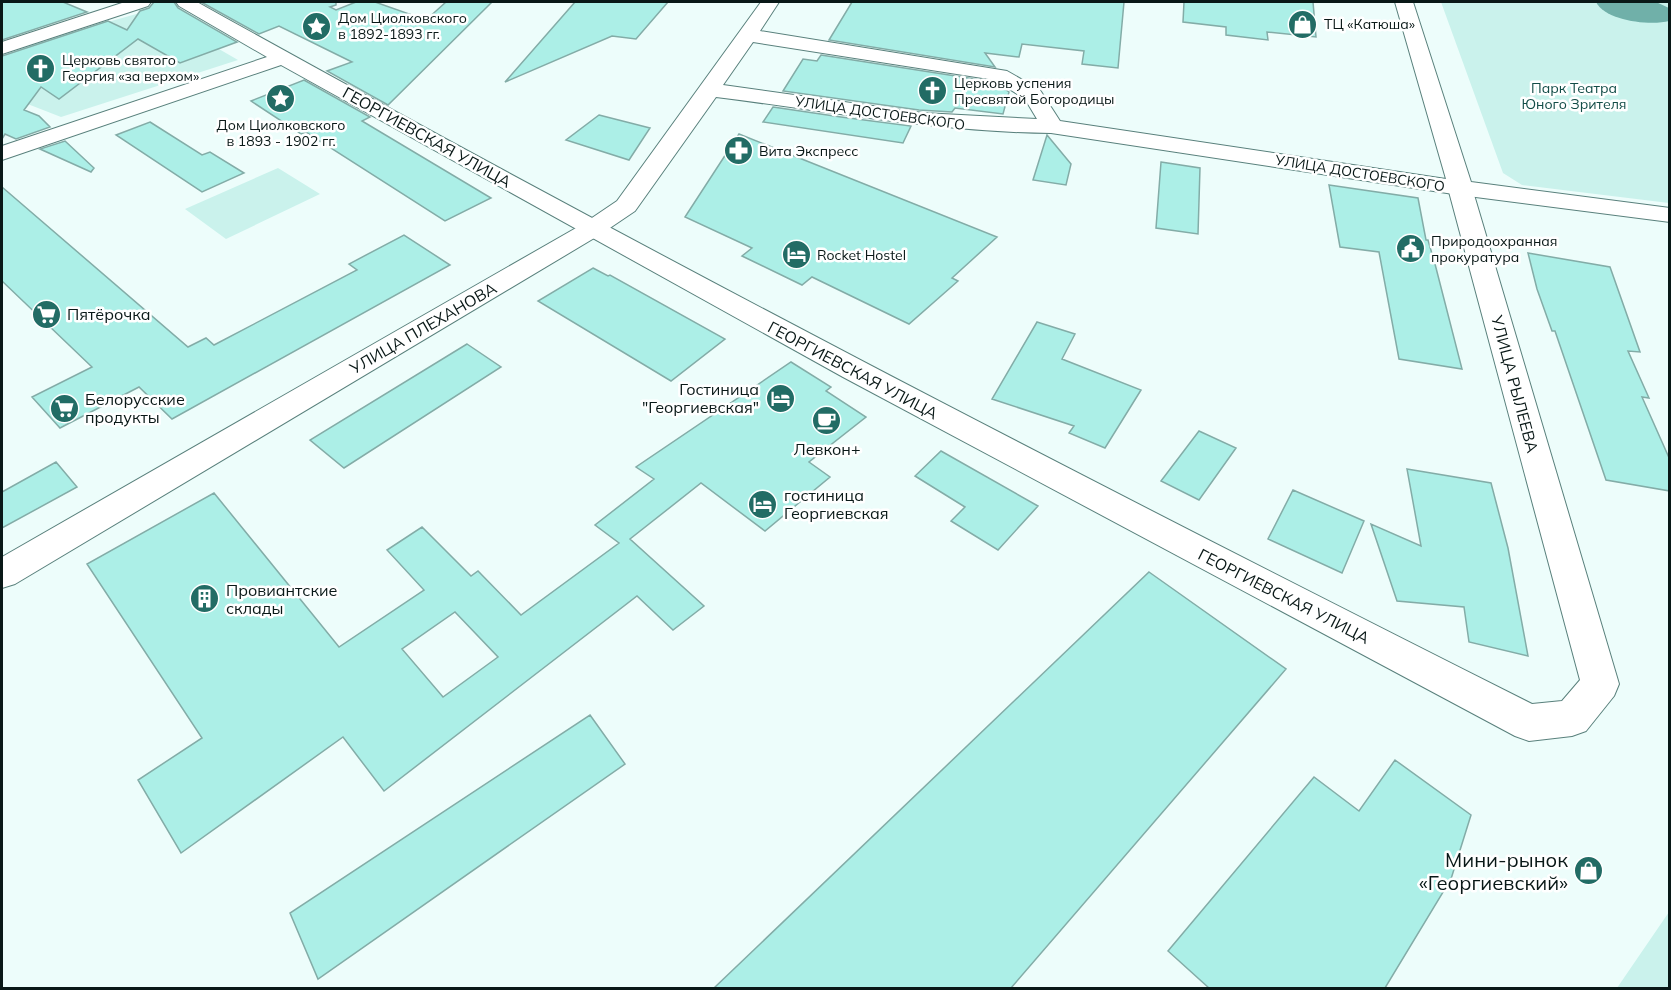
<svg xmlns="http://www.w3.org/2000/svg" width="1671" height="990" viewBox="0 0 1671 990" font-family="Mulish,sans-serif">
<rect width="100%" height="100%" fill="#edfdfb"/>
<path fill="#caf2ec" d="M 1441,2 L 1669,2 L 1669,203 L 1522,185 L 1503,173 Z
M 140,13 L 186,30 L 238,60 L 61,117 L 2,94 L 2,57 L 36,42 Z
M 278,168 L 320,194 L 226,239 L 185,209 Z
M 1669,912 L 1669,988 L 1617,988 Z"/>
<path fill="#70b0a9" d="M 1596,2 L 1656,2 L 1669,8 L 1669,21 C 1651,26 1605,21 1596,2 Z"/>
<path fill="#acefe7" stroke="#83aca7" stroke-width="1.5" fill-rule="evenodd" d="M 2,2 L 63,2 L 87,12 L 2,40 Z
M 154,2 L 174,2 L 178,8 L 237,42 L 180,63 L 138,39 L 59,99 L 41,87 L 24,110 L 39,116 L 50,127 L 16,139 L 5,134 L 2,139 L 2,56 L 108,21 L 127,30 L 140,11 L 149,8 Z
M 201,2 L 336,2 L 336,5 L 330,7 L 336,10 L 356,2 L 375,2 L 426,20 L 446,2 L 492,2 L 388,105 L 327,71 L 352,62 L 279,26 L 259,34 Z
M 575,2 L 668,2 L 636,39 L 612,36 L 505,82 Z
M 852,2 L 1124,2 L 1118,68 L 1082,64 L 1084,51 L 1022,44 L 1019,57 L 985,53 L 995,67 L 829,40 Z
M 1184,2 L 1313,2 L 1316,37 L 1267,32 L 1268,40 L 1226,35 L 1226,27 L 1183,22 Z
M 821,55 L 994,82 L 1009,92 L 1003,114 L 955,108 L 952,112 L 919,110 L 783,91 L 803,59 L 817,61 Z
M 304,80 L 370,117 L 362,121 L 491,198 L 445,221 L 306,132 L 301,134 L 251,101 Z
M 773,107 L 841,117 L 911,126 L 903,143 L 763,122 Z
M 599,115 L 650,128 L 629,160 L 566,140 Z
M 150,122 L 202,155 L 210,152 L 244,173 L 202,192 L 116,135 Z
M 739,134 L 997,237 L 952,278 L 958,281 L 909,324 L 812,277 L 802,285 L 742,256 L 752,248 L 685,217 Z
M 1047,135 L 1071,164 L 1066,185 L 1033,180 Z
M 65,141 L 94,168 L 91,172 L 40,149 Z
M 1161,162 L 1200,168 L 1198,234 L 1156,228 Z
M 1329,185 L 1418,198 L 1426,240 L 1428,240 L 1435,264 L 1462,369 L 1399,359 L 1379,252 L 1340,247 Z
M 2,187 L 188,347 L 206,338 L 214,345 L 357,270 L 349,264 L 404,235 L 450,265 L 172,419 L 139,387 L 60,428 L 32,397 L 92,367 L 2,281 Z
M 1528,253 L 1610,267 L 1640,352 L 1628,351 L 1649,398 L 1642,397 L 1670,460 L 1670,491 L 1606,480 L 1555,331 L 1552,331 L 1537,289 Z
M 593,268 L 608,276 L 610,275 L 725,339 L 671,381 L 538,301 Z
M 1037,322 L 1075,334 L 1062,359 L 1141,390 L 1105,448 L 1069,433 L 1074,426 L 992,399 Z
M 467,344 L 501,367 L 344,468 L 310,440 Z
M 791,362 L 831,387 L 826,391 L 866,417 L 809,462 L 830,477 L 765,531 L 701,483 L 630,539 L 704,606 L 673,630 L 637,596 L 384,791 L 343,737 L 181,853 L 138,780 L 202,738 L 87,564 L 214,493 L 339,647 L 424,590 L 387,550 L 422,527 L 471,576 L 478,571 L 521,615 L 619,543 L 595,525 L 654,479 L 636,467 ZM 455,612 L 498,657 L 443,697 L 402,649 Z
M 1199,431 L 1236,448 L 1199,500 L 1161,481 Z
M 941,451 L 1038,506 L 998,550 L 951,521 L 965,507 L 915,476 Z
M 56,462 L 77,487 L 2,528 L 2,492 Z
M 1407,469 L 1491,483 L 1508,548 L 1528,656 L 1469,642 L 1464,607 L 1397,601 L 1371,524 L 1421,546 Z
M 1293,490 L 1364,521 L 1342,573 L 1268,539 Z
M 1149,572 L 1286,669 L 1011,988 L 714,988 Z
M 590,715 L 625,764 L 318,979 L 290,913 Z
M 1395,760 L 1471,815 L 1451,879 L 1385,988 L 1209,988 L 1168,951 L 1314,777 L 1359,811 Z"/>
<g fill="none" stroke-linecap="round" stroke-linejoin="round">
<defs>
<path id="minor" d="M 125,2 L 151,2 L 148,6 L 2,54 L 2,42 Z
M 176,2 L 197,2 C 636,247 1083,478 1532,704 L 1562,701 L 1580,680 L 1448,188 L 1452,183 L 1460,181 L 1468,183 L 1472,188 L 1619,684 L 1614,696 L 1586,731 L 1572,736 L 1529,741 L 1515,736 L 843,377 L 281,65 L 2,160 L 2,146 L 267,57 L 179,6 Z"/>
<path id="tertiary" d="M 761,2 L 779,2 L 760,31 L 1007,71 L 1040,90 L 1060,121 L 1446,179 L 1395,2 L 1413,2 L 1471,182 L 1670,208 L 1670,222 L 1460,195 L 1051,133 C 938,132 828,111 716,97 L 635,211 L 601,234 L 15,584 L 2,588 L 2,557 L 583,224 L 617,201 ZM 753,42 L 995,80 L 1025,99 L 1037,119 L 923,113 L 723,85 Z"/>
</defs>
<use href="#minor" stroke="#59807c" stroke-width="2"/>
<use href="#tertiary" stroke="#59807c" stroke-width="2"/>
<use href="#minor" fill="#fff" fill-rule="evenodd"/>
<use href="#tertiary" fill="#fff" fill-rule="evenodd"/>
</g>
<defs>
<symbol id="shop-disc" viewBox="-11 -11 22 22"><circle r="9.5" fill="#226c65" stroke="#fff"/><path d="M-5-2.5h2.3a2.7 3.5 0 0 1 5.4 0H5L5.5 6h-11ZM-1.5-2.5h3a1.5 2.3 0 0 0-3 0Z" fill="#fff"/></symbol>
<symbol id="sight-disc" viewBox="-11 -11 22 22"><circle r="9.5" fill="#226c65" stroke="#fff"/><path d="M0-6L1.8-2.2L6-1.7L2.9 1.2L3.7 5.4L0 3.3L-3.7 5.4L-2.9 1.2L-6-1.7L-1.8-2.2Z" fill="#fff"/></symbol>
<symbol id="church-disc" viewBox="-11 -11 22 22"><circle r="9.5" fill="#226c65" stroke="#fff"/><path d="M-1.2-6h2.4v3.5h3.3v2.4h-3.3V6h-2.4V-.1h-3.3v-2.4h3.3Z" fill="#fff"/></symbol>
<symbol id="pharmacy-disc" viewBox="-11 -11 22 22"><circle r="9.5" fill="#226c65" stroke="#fff"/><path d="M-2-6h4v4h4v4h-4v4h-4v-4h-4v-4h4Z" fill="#fff"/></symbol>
<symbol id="civic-disc" viewBox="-11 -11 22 22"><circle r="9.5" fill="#226c65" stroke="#fff"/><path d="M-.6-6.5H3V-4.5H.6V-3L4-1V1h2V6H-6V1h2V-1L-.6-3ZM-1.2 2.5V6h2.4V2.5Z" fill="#fff"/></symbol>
<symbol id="hotel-disc" viewBox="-11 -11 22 22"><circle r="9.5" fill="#226c65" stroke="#fff"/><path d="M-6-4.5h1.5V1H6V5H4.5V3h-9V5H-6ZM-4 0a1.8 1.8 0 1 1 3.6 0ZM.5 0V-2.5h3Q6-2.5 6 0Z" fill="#fff"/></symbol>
<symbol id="supermarket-disc" viewBox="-11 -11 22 22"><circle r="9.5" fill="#226c65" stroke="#fff"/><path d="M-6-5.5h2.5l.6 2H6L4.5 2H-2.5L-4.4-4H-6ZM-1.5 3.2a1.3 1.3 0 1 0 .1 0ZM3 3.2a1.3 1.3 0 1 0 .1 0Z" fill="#fff"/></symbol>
<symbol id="cafe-disc" viewBox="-11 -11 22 22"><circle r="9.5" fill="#226c65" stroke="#fff"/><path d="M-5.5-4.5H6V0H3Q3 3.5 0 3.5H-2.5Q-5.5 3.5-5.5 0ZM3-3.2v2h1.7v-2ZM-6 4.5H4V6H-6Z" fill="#fff"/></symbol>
<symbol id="building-disc" viewBox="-11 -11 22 22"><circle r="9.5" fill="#226c65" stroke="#fff"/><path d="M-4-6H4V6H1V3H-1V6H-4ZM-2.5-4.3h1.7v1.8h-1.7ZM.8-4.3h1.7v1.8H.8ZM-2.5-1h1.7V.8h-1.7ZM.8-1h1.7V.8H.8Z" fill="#fff"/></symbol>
</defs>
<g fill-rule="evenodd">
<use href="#shop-disc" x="1286" y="8" width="33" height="33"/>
<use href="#sight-disc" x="300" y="10" width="33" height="33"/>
<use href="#church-disc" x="24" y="52" width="33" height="33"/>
<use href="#church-disc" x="916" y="74" width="33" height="33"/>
<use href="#sight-disc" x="264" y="82" width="33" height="33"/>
<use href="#pharmacy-disc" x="722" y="134" width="33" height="33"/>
<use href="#civic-disc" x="1394" y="232" width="33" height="33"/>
<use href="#hotel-disc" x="780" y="238" width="33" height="33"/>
<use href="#supermarket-disc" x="30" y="298" width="33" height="33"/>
<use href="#hotel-disc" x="764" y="382" width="33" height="33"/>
<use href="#supermarket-disc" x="48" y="392" width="33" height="33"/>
<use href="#cafe-disc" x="810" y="404" width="33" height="33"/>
<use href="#hotel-disc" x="746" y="488" width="33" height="33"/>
<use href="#building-disc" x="188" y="582" width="33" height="33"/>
<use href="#shop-disc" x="1572" y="854" width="33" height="33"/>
</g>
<g text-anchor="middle" stroke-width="5" stroke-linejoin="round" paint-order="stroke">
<g font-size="14" fill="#091817" stroke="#fff" text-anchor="start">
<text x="338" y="23">Дом Циолковского<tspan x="338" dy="16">в 1892-1893 гг.</tspan></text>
<text x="1324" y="29">ТЦ «Катюша»</text>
<text x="62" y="65">Церковь святого<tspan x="62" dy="16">Георгия «за верхом»</tspan></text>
<text x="954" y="88">Церковь успения<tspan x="954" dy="16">Пресвятой Богородицы</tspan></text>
<text x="281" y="130" text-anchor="middle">Дом Циолковского<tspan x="281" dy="16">в 1893 - 1902 гг.</tspan></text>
<text x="759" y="156">Вита Экспресс</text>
<text x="1431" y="246">Природоохранная<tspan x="1431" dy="16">прокуратура</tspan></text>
<text x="817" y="260">Rocket Hostel</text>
</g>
<g font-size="14" fill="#124c47" stroke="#fff">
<text x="1574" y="93">Парк Театра<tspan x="1574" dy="16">Юного Зрителя</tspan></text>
</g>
<g font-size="14" fill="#091817" stroke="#fff">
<text transform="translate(880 113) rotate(8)" y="5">УЛИЦА ДОСТОЕВСКОГО</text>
<text transform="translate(1360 173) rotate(9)" y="5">УЛИЦА ДОСТОЕВСКОГО</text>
</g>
<g font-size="16" fill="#091817" stroke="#fff">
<text transform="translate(427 137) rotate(29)" y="6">ГЕОРГИЕВСКАЯ УЛИЦА</text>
<text transform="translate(423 328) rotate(-30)" y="6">УЛИЦА ПЛЕХАНОВА</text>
<text transform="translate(853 370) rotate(28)" y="6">ГЕОРГИЕВСКАЯ УЛИЦА</text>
<text transform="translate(1515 384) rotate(75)" y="6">УЛИЦА РЫЛЕЕВА</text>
<text transform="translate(1284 596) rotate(27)" y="6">ГЕОРГИЕВСКАЯ УЛИЦА</text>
</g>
<g font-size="16" fill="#091817" stroke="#fff" text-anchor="start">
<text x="67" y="320">Пятёрочка</text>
<text x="759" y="395" text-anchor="end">Гостиница<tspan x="759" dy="18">"Георгиевская"</tspan></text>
<text x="85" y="405">Белорусские<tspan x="85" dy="18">продукты</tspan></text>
<text x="827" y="455" text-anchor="middle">Левкон+</text>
<text x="784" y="501">гостиница<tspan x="784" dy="18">Георгиевская</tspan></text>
<text x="226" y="596">Провиантские<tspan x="226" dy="18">склады</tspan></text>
</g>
<g font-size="20" fill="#091817" stroke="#fff" text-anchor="end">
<text x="1568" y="867">Мини-рынок<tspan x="1568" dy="23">«Георгиевский»</tspan></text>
</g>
</g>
<rect width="1671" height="990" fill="none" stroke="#091817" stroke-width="6"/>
</svg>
